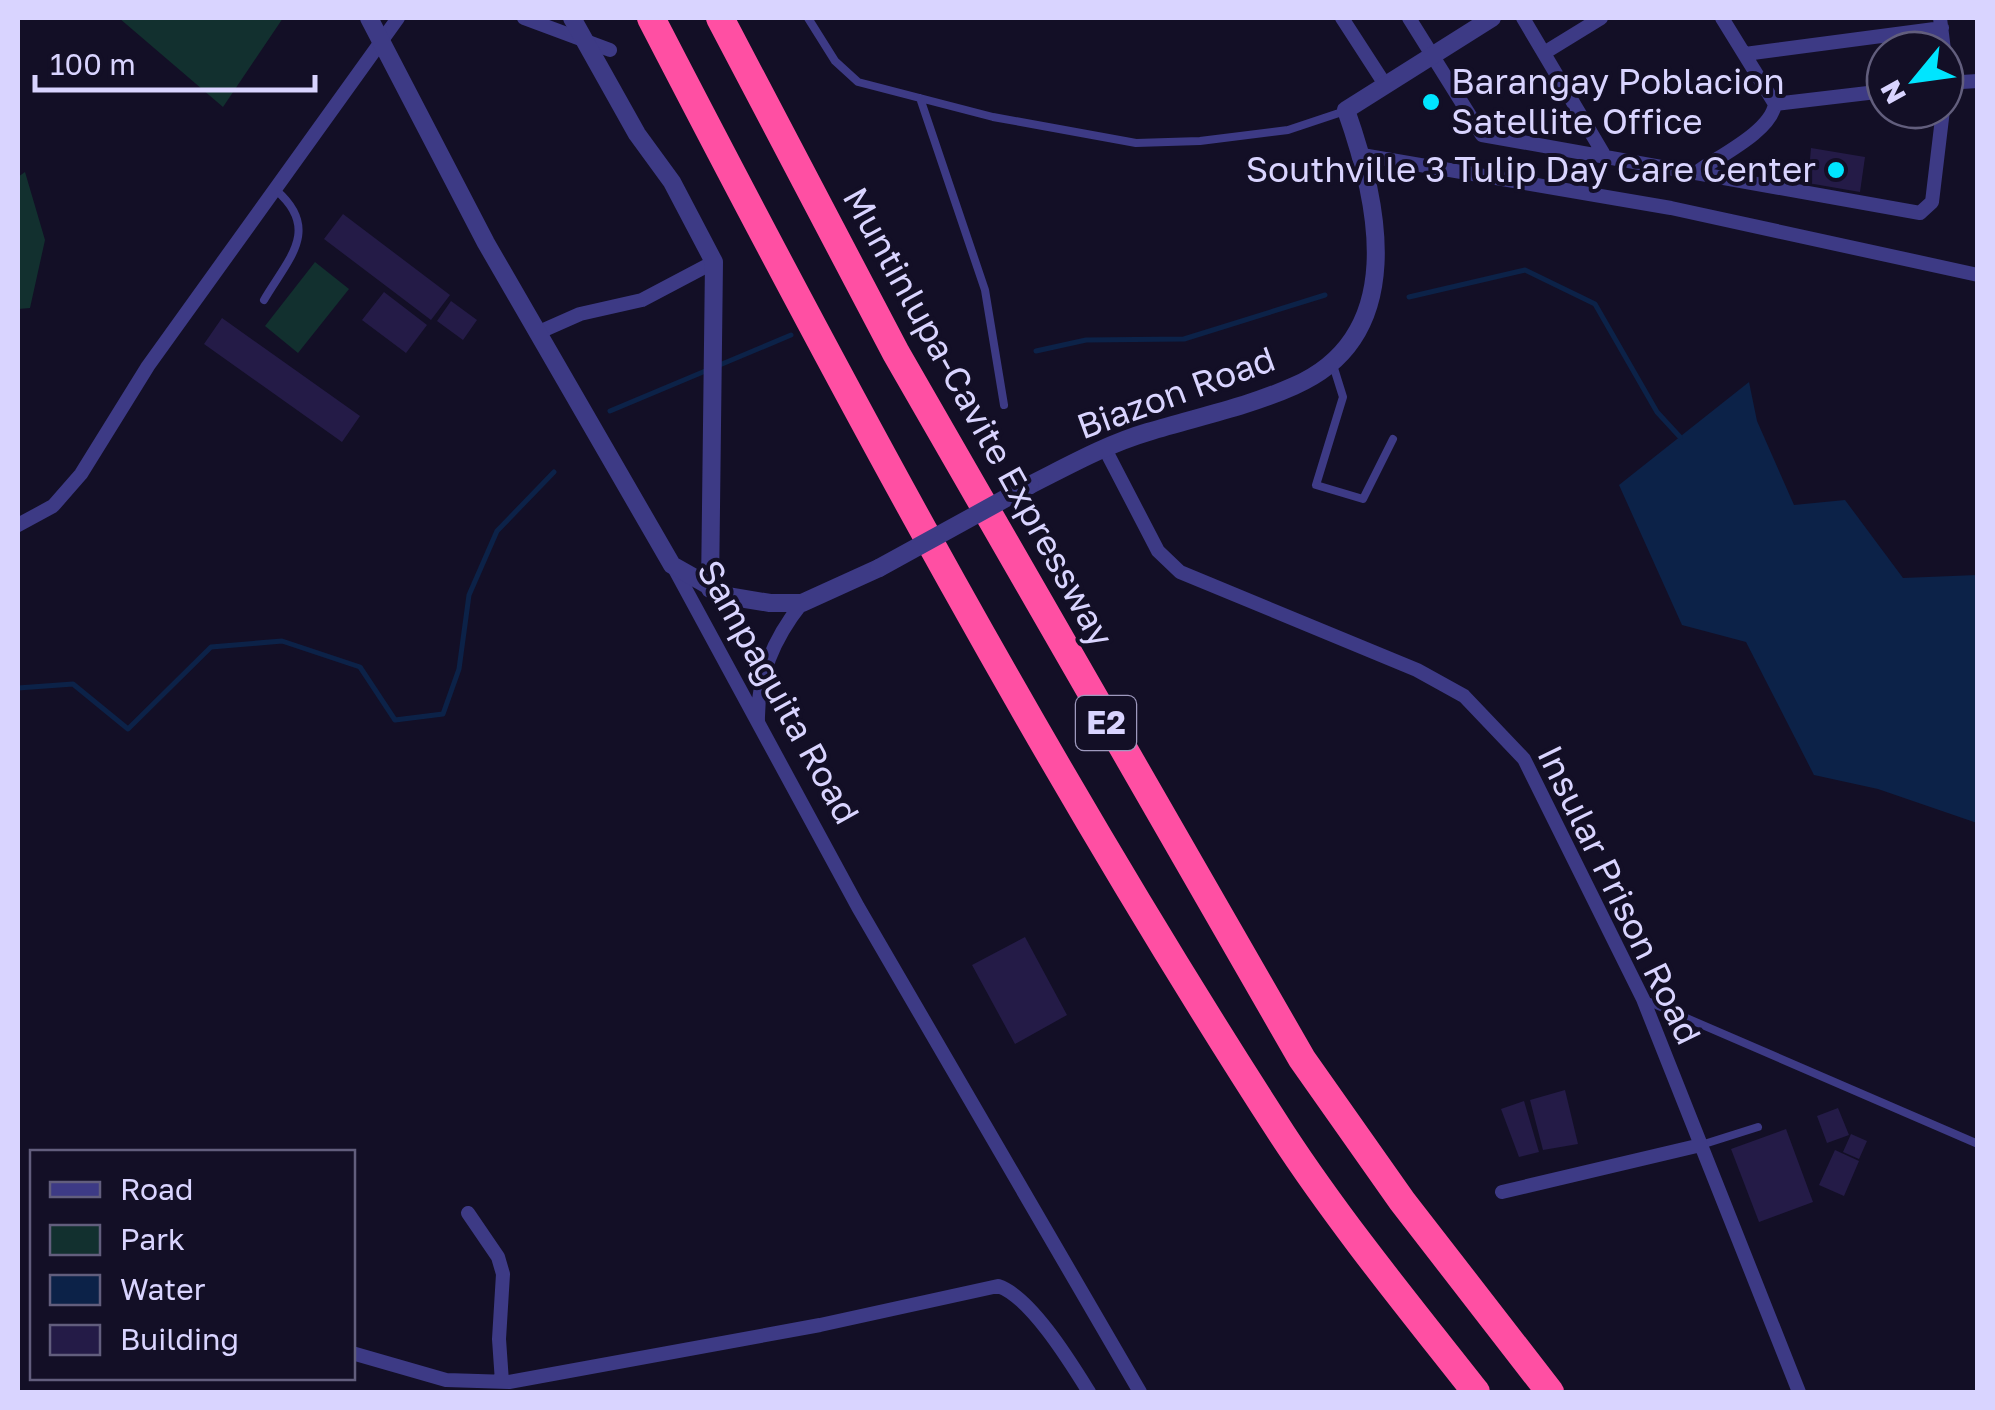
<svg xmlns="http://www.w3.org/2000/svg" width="1995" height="1410" viewBox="0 0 1995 1410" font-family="'Golos Text',sans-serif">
<rect width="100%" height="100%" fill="#130f26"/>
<path fill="#12302f" d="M 119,18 L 283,18 L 223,107 Z
M 25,172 L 45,240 L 30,308 L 18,309 L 18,177 Z
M 315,262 L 349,289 L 298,353 L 265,326 Z"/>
<path fill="#0c2248" d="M 1749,382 L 1757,421 L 1794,505 L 1845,500 L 1903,578 L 1977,575 L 1977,823 L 1878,789 L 1814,775 L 1746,642 L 1682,625 L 1619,485 Z"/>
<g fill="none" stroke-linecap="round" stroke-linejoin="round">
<path stroke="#0c2248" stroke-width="5" d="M 1409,297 L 1525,270 L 1595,304 L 1657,412 L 1680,437
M 1036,351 L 1086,340 L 1184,339 L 1325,295
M 610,411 L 791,335
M 18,688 L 73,684 L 128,729 L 211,647 L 282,641 L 360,667 L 395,720 L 443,714 L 459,669 L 469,595 L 497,531 L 554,472"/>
</g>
<path fill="#241b47" d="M 1811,148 L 1865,157 L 1860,192 L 1808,183 Z
M 343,214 L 450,295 L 431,320 L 324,239 Z
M 384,292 L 427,325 L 406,353 L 362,320 Z
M 451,301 L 477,320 L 463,340 L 437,321 Z
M 222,318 L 360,416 L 342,442 L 204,344 Z
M 1025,937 L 1067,1015 L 1015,1044 L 972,965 Z
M 1565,1090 L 1578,1144 L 1543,1150 L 1530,1100 Z
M 1524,1101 L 1539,1152 L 1519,1157 L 1501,1109 Z
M 1838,1108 L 1849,1135 L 1827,1143 L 1817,1116 Z
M 1786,1129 L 1813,1202 L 1759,1222 L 1731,1149 Z
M 1851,1134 L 1867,1141 L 1859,1159 L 1843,1152 Z
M 1835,1150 L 1859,1161 L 1844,1196 L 1819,1185 Z"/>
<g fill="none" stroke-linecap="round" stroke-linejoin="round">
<path stroke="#3d3a85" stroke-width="8" d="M 808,18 L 835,61 L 858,82 L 993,117 L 1136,143 L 1200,141 L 1288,130 L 1345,111
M 920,98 L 985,290 L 1004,405
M 264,300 C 288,259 321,230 277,191
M 1333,365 L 1343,397 L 1316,485 L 1363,499 L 1393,439
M 1647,1001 L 1978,1144
M 1701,1145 L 1758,1127"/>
<path stroke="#3d3a85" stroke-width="14" d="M 524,18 L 610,50
M 1342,18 L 1386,86
M 1409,18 L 1482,135 L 1920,213 L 1932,202 L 1943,110
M 1523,18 L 1603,153
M 1722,18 L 1775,104
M 1940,18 L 1944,50
M 1544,53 L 1601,18
M 1745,54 L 1942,28
M 1945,83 L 1978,81
M 1775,104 L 1885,91
M 1362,155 L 1671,208 L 1978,275
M 1700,170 C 1721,155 1771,131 1775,104
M 537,333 L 580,314 L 642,300 L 714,262
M 1105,449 L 1158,551 L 1180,572 L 1417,670 L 1464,696 L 1524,759 L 1643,999 L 1799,1392
M 18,525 L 53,506 L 81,474 L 148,366 L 398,18
M 673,566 L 858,907 L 1140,1392
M 758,721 C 757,676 774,638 802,603
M 1502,1192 L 1701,1145
M 468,1213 L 498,1257 L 503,1274 L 499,1339 L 502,1382
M 352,1353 L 446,1380 L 509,1382 L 820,1325 L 998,1286 C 1030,1296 1071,1363 1089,1392"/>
<path stroke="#3d3a85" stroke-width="18" d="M 369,18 L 486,243 L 672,565 L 727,596 L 770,603 L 802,603 L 879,568
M 572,18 L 637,134 L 672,182 L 714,262 L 710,589
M 1030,485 C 1068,466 1107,444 1148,432 C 1197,417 1247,407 1294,386 C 1409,336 1379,203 1346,110 L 1492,18"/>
<path stroke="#ff4fa3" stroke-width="28" d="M 651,18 C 846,395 1051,777 1282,1134 C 1341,1224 1410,1308 1476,1392
M 720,18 L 896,353 L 1302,1059 L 1402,1201 L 1550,1392"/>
<path stroke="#3d3a85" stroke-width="18" d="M 879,568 L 1030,485"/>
</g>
<g fill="#00e5ff" stroke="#130f26" stroke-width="4">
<circle cx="1431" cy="102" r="10"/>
<circle cx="1836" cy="170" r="10"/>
</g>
<g text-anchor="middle" stroke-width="8" stroke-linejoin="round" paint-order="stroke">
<rect fill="#130f26" stroke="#9e99be" stroke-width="2.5" x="1076" y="696" width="60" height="54" rx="8"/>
<g font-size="32" font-weight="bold" fill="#d9d4ff">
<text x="1106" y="734">E2</text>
</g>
<g font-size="35" fill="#d9d4ff" stroke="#130f26" text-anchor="start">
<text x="1451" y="94">Barangay Poblacion<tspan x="1451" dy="40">Satellite Office</tspan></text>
<text x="1816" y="182" text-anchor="end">Southville 3 Tulip Day Care Center</text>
</g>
<g font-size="35" fill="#d9d4ff" stroke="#130f26">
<text transform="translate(1176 393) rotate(-20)" y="12">Biazon Road</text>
<text transform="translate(978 417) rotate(61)" y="12">Muntinlupa-Cavite Expressway</text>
<text transform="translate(778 692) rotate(61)" y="12">Sampaguita Road</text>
<text transform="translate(1619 895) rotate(64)" y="12">Insular Prison Road</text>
</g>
</g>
<rect width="1995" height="1410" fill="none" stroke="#d9d4ff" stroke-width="40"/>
<rect x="30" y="1150" width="325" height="230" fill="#130f26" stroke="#625e7d" stroke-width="2.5"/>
<rect x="50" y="1182" width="50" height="15" fill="#3d3a85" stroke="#625e7d" stroke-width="2.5"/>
<text x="120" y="1200" font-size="30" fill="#d9d4ff">Road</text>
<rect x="50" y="1225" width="50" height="30" fill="#12302f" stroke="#625e7d" stroke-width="2.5"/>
<text x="120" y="1250" font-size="30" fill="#d9d4ff">Park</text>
<rect x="50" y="1275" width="50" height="30" fill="#0c2248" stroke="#625e7d" stroke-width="2.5"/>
<text x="120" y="1300" font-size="30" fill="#d9d4ff">Water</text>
<rect x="50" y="1325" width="50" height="30" fill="#241b47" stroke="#625e7d" stroke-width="2.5"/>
<text x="120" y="1350" font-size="30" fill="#d9d4ff">Building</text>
<g transform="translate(1915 80) rotate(241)"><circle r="48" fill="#130f26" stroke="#625e7d" stroke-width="2.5"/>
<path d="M0-8L18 38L0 25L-18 38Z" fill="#00e5ff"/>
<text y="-15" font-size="28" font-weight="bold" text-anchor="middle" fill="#d9d4ff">N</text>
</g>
<path d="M35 75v15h280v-15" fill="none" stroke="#d9d4ff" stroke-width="5"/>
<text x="50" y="75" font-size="30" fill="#d9d4ff" stroke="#130f26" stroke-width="8" paint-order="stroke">100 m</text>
</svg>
